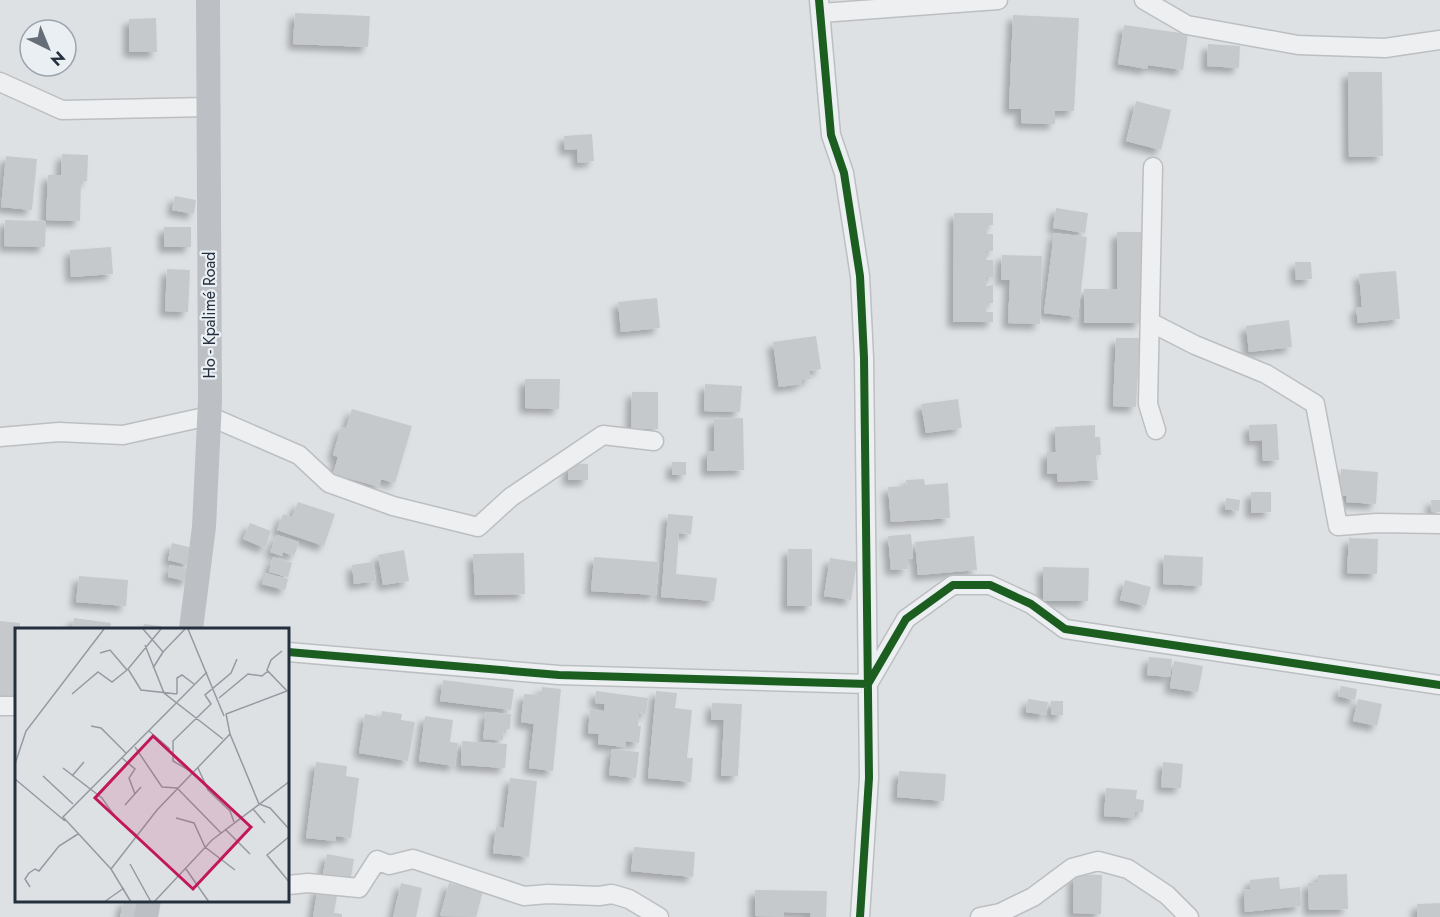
<svg xmlns="http://www.w3.org/2000/svg" width="1440" height="917" viewBox="0 0 1440 917" font-family="Jost,sans-serif">
<defs>
<filter id="shadow"><feDropShadow dx="-5.5" dy="5.5" stdDeviation="3" flood-color="#0004"/></filter>
</defs>
<rect width="100%" height="100%" fill="#dee1e4"/>
<path fill="#c6c9cc" filter="url(#shadow)" d="M 295,13 L 370,16 L 368,47 L 293,44 Z
M 1013,15 L 1079,18 L 1074,111 L 1055,111 L 1055,124 L 1021,123 L 1021,109 L 1009,109 Z
M 156,18 L 157,52 L 129,52 L 129,19 Z
M 1124,25 L 1188,34 L 1183,70 L 1148,65 L 1147,69 L 1118,64 Z
M 1208,44 L 1240,46 L 1239,68 L 1207,66 Z
M 1348,72 L 1382,72 L 1383,156 L 1349,157 Z
M 1136,101 L 1171,110 L 1161,150 L 1126,141 Z
M 592,134 L 594,161 L 578,163 L 577,149 L 565,150 L 564,136 Z
M 62,154 L 88,155 L 87,181 L 81,181 L 80,221 L 46,220 L 48,175 L 61,175 Z
M 6,156 L 37,159 L 32,210 L 1,207 Z
M 175,196 L 196,200 L 194,214 L 172,210 Z
M 1056,208 L 1088,213 L 1085,233 L 1053,228 Z
M 954,213 L 993,213 L 993,225 L 987,225 L 987,234 L 993,234 L 993,251 L 986,251 L 986,260 L 993,260 L 993,277 L 986,277 L 986,286 L 993,285 L 993,303 L 987,303 L 986,312 L 993,312 L 993,322 L 953,322 Z
M 5,220 L 46,221 L 45,247 L 4,246 Z
M 164,227 L 191,227 L 191,247 L 164,247 Z
M 1117,232 L 1141,232 L 1141,323 L 1084,323 L 1084,289 L 1117,289 Z
M 1054,233 L 1087,237 L 1078,317 L 1044,313 Z
M 111,247 L 113,274 L 71,277 L 70,250 Z
M 1002,255 L 1042,256 L 1040,324 L 1008,323 L 1010,280 L 1001,280 Z
M 1295,262 L 1311,262 L 1312,279 L 1296,280 Z
M 167,269 L 190,270 L 188,312 L 165,311 Z
M 1396,271 L 1400,319 L 1358,323 L 1356,307 L 1362,307 L 1359,274 Z
M 657,298 L 660,328 L 621,332 L 618,302 Z
M 1289,320 L 1292,347 L 1249,352 L 1246,326 Z
M 816,336 L 821,369 L 809,371 L 811,379 L 802,380 L 802,384 L 779,387 L 773,342 Z
M 1116,338 L 1140,338 L 1136,407 L 1113,406 Z
M 525,379 L 560,379 L 559,409 L 525,408 Z
M 705,384 L 742,386 L 740,412 L 704,411 Z
M 632,392 L 658,392 L 658,429 L 631,429 Z
M 958,399 L 962,428 L 926,433 L 921,404 Z
M 352,409 L 412,426 L 395,483 L 381,479 L 379,487 L 333,474 L 338,457 L 333,455 L 341,427 L 346,428 Z
M 743,418 L 744,470 L 707,471 L 707,451 L 714,451 L 714,419 Z
M 1277,424 L 1279,460 L 1263,461 L 1262,440 L 1250,441 L 1249,425 Z
M 1095,425 L 1095,437 L 1100,437 L 1101,455 L 1096,455 L 1098,480 L 1058,482 L 1057,473 L 1047,474 L 1047,452 L 1056,452 L 1055,427 Z
M 672,462 L 686,462 L 686,475 L 672,475 Z
M 569,463 L 588,464 L 588,480 L 568,480 Z
M 1341,469 L 1378,472 L 1376,504 L 1346,502 L 1347,496 L 1339,496 Z
M 924,479 L 925,485 L 948,483 L 950,518 L 891,522 L 888,487 L 907,486 L 906,480 Z
M 1251,492 L 1271,492 L 1271,512 L 1251,513 Z
M 1226,498 L 1240,500 L 1239,511 L 1225,509 Z
M 1431,500 L 1440,500 L 1440,512 L 1432,512 Z
M 298,502 L 335,514 L 324,546 L 277,530 L 283,514 L 292,517 Z
M 668,514 L 693,516 L 691,534 L 679,533 L 676,574 L 717,578 L 714,601 L 661,597 Z
M 250,523 L 271,531 L 265,548 L 243,539 Z
M 911,534 L 913,558 L 907,559 L 908,569 L 891,570 L 888,536 Z
M 277,535 L 299,542 L 294,556 L 283,552 L 282,556 L 270,552 Z
M 974,536 L 977,570 L 918,575 L 915,542 Z
M 1349,538 L 1378,539 L 1377,574 L 1347,573 Z
M 172,543 L 193,548 L 189,565 L 168,560 Z
M 788,549 L 812,549 L 812,606 L 787,606 Z
M 404,550 L 409,581 L 383,585 L 378,555 Z
M 524,553 L 525,594 L 475,595 L 473,554 Z
M 1164,555 L 1203,557 L 1202,586 L 1163,584 Z
M 273,557 L 292,563 L 288,577 L 269,572 Z
M 594,557 L 659,562 L 656,595 L 591,591 Z
M 830,558 L 857,562 L 851,600 L 824,596 Z
M 373,562 L 376,581 L 354,584 L 352,565 Z
M 170,565 L 190,569 L 187,581 L 168,577 Z
M 1043,567 L 1089,568 L 1088,601 L 1043,601 Z
M 266,573 L 288,579 L 285,590 L 262,584 Z
M 79,576 L 128,580 L 126,606 L 76,602 Z
M 1125,580 L 1151,587 L 1146,606 L 1120,600 Z
M 74,618 L 111,623 L 110,629 L 72,629 Z
M 0,621 L 20,623 L 20,629 L 16,629 L 15,697 L 0,695 Z
M 144,624 L 161,626 L 161,629 L 143,629 Z
M 1149,657 L 1172,659 L 1170,677 L 1147,675 Z
M 1174,661 L 1203,666 L 1198,692 L 1170,688 Z
M 443,680 L 514,689 L 511,710 L 440,701 Z
M 1341,686 L 1357,689 L 1355,700 L 1338,696 Z
M 542,687 L 561,689 L 553,771 L 529,768 L 534,724 L 521,722 L 524,694 L 541,695 Z
M 596,691 L 648,698 L 646,714 L 639,713 L 638,726 L 641,726 L 639,743 L 626,741 L 625,747 L 598,744 L 599,734 L 588,733 L 590,710 L 604,711 L 605,704 L 595,703 Z
M 656,691 L 677,693 L 675,708 L 692,710 L 687,758 L 693,758 L 691,782 L 648,778 Z
M 1028,699 L 1048,702 L 1046,715 L 1026,712 Z
M 1358,699 L 1382,704 L 1377,726 L 1353,721 Z
M 1051,701 L 1063,701 L 1063,715 L 1051,715 Z
M 712,703 L 742,704 L 738,776 L 721,776 L 724,720 L 711,720 Z
M 382,711 L 402,714 L 401,720 L 415,722 L 408,761 L 359,753 L 365,714 L 381,717 Z
M 486,712 L 511,714 L 510,729 L 504,729 L 503,740 L 483,739 Z
M 425,716 L 453,720 L 450,742 L 458,743 L 455,766 L 419,761 Z
M 462,741 L 507,744 L 505,768 L 461,765 Z
M 612,749 L 639,752 L 636,778 L 609,775 Z
M 316,762 L 347,766 L 346,776 L 359,778 L 351,838 L 336,836 L 335,841 L 306,838 Z
M 1163,762 L 1183,764 L 1181,788 L 1161,787 Z
M 899,771 L 946,774 L 944,801 L 897,797 Z
M 510,778 L 537,781 L 529,857 L 493,853 L 496,827 L 504,828 Z
M 1106,788 L 1137,790 L 1136,799 L 1144,800 L 1143,812 L 1135,812 L 1135,818 L 1104,816 Z
M 634,847 L 695,852 L 693,877 L 631,871 Z
M 327,854 L 354,859 L 350,883 L 322,878 Z
M 1074,874 L 1102,875 L 1101,914 L 1073,913 Z
M 1347,874 L 1348,909 L 1309,910 L 1308,883 L 1318,882 L 1318,875 Z
M 1279,877 L 1280,889 L 1300,887 L 1301,906 L 1245,912 L 1244,890 L 1250,889 L 1250,880 Z
M 401,883 L 422,888 L 416,917 L 393,917 Z
M 449,883 L 483,891 L 476,917 L 440,916 Z
M 318,887 L 338,890 L 334,913 L 342,914 L 342,917 L 313,917 Z
M 755,890 L 827,891 L 826,917 L 810,917 L 811,913 L 784,912 L 784,917 L 755,916 Z
M 124,900 L 139,903 L 136,917 L 120,917 Z
M 1440,903 L 1440,917 L 1417,917 L 1417,904 Z"/>
<g fill="none" stroke-linecap="round" stroke-linejoin="round">
<defs>
<path id="minor" d="M 819,0 L 831,135 L 844,173 L 860,276 L 864,358 L 869,778 L 860,917
M 1144,0 L 1187,25 L 1298,45 L 1385,48 L 1440,40
M 821,13 L 998,0
M 0,82 L 62,110 L 208,107
M 1153,167 L 1148,404 L 1156,430
M 1150,322 L 1195,345 L 1266,374 L 1315,404 L 1338,526 L 1377,523 L 1440,524
M 0,437 L 59,432 L 123,435 L 209,416 L 299,455 L 329,483 L 393,506 L 478,527 L 511,497 L 603,435 L 654,441
M 288,652 L 559,675 L 868,684 L 906,619 L 953,585 L 990,585 L 1031,604 L 1065,629 L 1440,685
M 0,706 L 16,706
M 288,885 L 308,883 L 359,888 L 377,860 L 389,865 L 413,859 L 524,896 L 548,894 L 599,896 L 612,894 L 629,899 L 659,917
M 980,917 L 1000,913 L 1033,897 L 1072,868 L 1098,861 L 1128,869 L 1167,895 L 1189,917"/>
</defs>
<use href="#minor" stroke="#bcbfc2" stroke-width="21"/>
<use href="#minor" stroke="#edeff1" stroke-width="18"/>
<path stroke="#bcc0c4" stroke-width="24" d="M 191,629 L 204,527 L 210,401 L 208,0
M 146,917 L 149,900"/>
<defs>
<path id="cycleway" d="M 819,0 L 831,135 L 844,173 L 860,276 L 864,358 L 869,778 L 860,917
M 288,652 L 559,675 L 868,684 L 906,619 L 953,585 L 990,585 L 1031,604 L 1065,629 L 1440,685"/>
</defs>
<use href="#cycleway" stroke="#eaeff4" stroke-width="11"/>
<use href="#cycleway" stroke="#1b5e20" stroke-width="8"/>
</g>
<g text-anchor="middle" stroke-width="4.5" stroke-linejoin="round" paint-order="stroke">
<g font-size="16" fill="#24303d" stroke="#eaeff4">
<text transform="translate(209 315) rotate(-90)" y="6">Ho - Kpalimé Road</text>
</g>
</g>
<g transform="translate(15 628)">
<rect width="274" height="274" fill="#dee1e4"/>
<path fill="none" stroke="#949aa1" stroke-width="1.5" d="M 128,1 L 148,24 L 170,1M 146,1 L 113,41 L 126,62 L 162,66M 173,1 L 209,88M 130,17 L 149,65 L 208,111M 138,40 L 148,24M 57,66 L 83,44 L 97,54 L 112,42 L 95,22 L 85,25M 162,66 L 162,50 L 167,47 L 179,56M 204,70 L 233,46 L 247,48 L 253,43M 76,98 L 86,100 L 111,125M 134,103 L 155,121M 215,106 L 244,176 L 255,180 L 275,202M 120,119 L 147,159 L 162,160 L 206,205M 107,130 L 120,141 L 114,150 L 120,166M 0,136 L 11,103 L 89,1M 48,140 L 87,170 L 101,190 L 123,208M 183,140 L 193,162 L 215,183 L 219,194M 177,144 L 158,133 L 158,113 L 196,76 L 190,67 L 216,45 L 222,31M 28,148 L 58,176M 57,148 L 69,134M 0,151 L 50,193M 110,177 L 126,159M 238,181 L 250,195M 161,190 L 179,195 L 190,219 L 220,242M 210,201 L 235,226M 275,208 L 252,227 L 275,255M 115,236 L 136,274M 96,241 L 142,182 L 215,106 L 211,86 L 272,63 L 252,42 L 256,32 L 267,23M 171,241 L 194,274M 15,259 L 10,251 L 14,245 L 20,241 L 24,243 L 44,218 L 63,206M 89,274 L 109,260M 116,274 L 96,241 L 48,189 L 192,44M 139,274 L 197,212 L 275,153"/>
<path fill="#c2185b" fill-opacity="0.15" stroke="#c2185b" stroke-width="3" d="M 138,108 L 236,199 L 178,261 L 80,170 Z"/>
<rect width="274" height="274" fill="none" stroke="#24303d" stroke-width="3"/>
</g>
<g transform="translate(48 48) rotate(137)"><circle r="28" fill="#eaeff4" stroke="#9ba3ab" stroke-width="1.5"/>
<path d="M0-4.5L10 22L0 15L-10 22Z" fill="#656e77"/>
<text y="-9" font-size="16" font-weight="bold" text-anchor="middle" fill="#24303d">N</text>
</g>
</svg>
